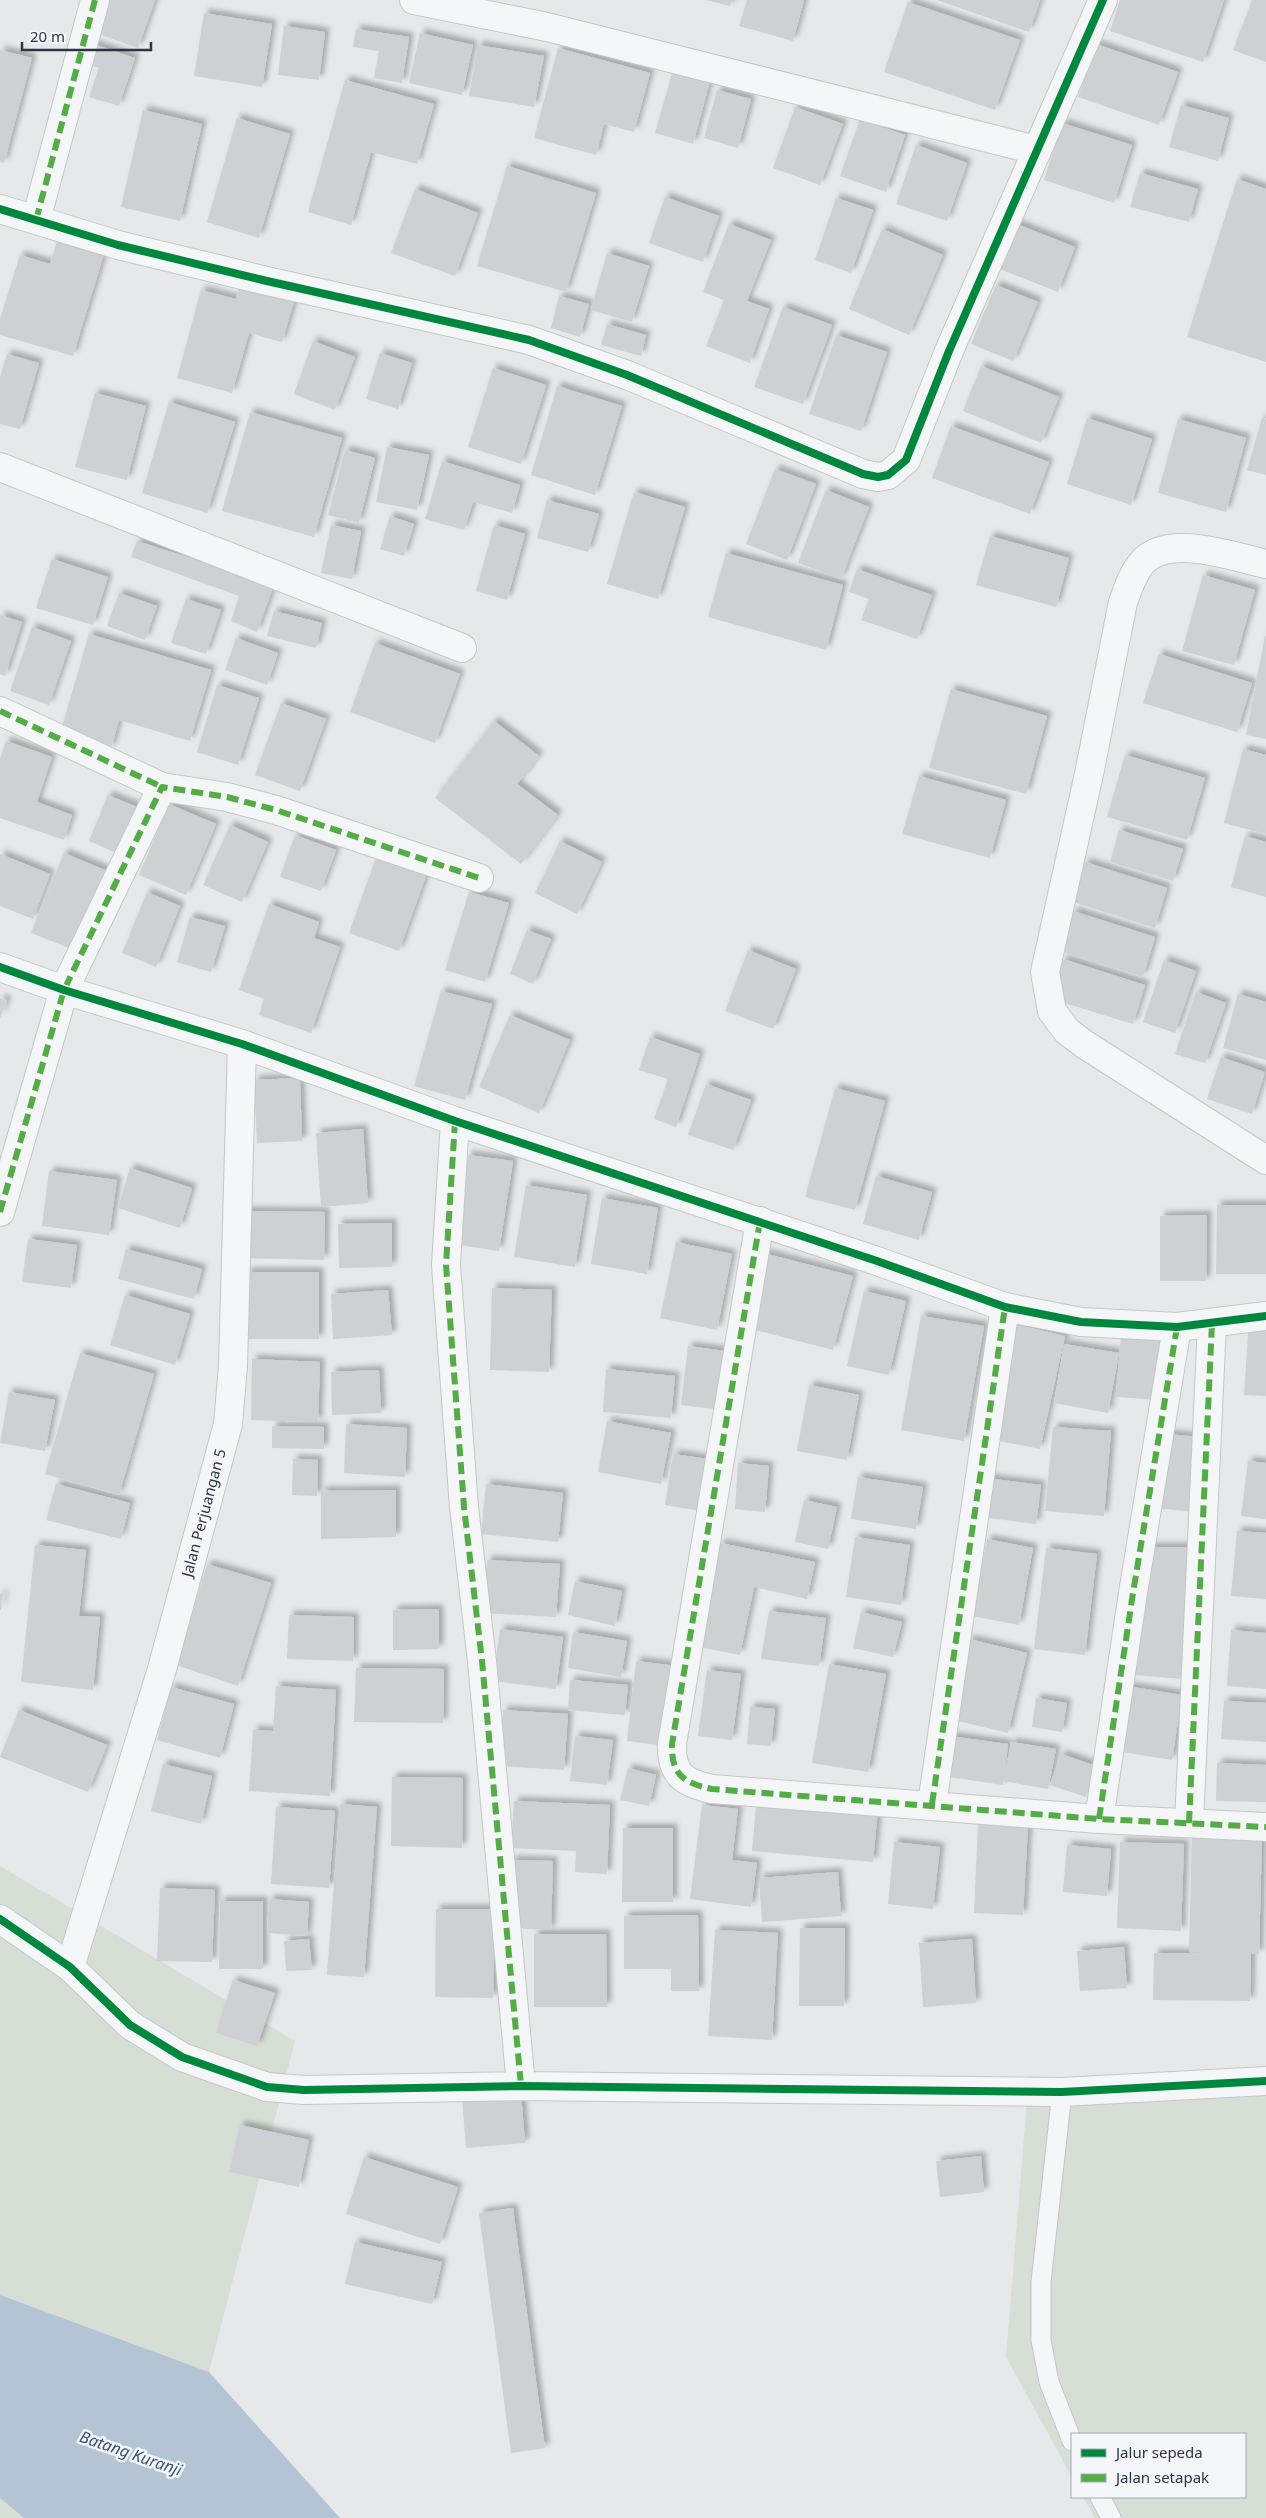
<svg xmlns="http://www.w3.org/2000/svg" width="1266" height="2518" viewBox="0 0 1266 2518" font-family="'Noto Sans',sans-serif">
<defs>
<filter id="shadow"><feDropShadow dx="4.5" dy="-4.5" stdDeviation="2.5" flood-color="#0004"/></filter>
</defs>
<rect width="100%" height="100%" fill="#e6e8ea"/>
<path fill="#d6ded6" d="M 0,1866 L 295,2041 L 209,2372 L 0,2295 Z
M 1029,2076 L 1266,2087 L 1266,2518 L 1095,2518 L 1083,2497 L 1245,2497 L 1245,2434 L 1072,2434 L 1072,2477 L 1006,2357 Z
M 0,2498 L 24,2518 L 0,2518 Z"/>
<path fill="#b4c4d5" d="M 0,2295 L 209,2372 L 340,2518 L 24,2518 L 0,2498 Z"/>
<path fill="#ced0d3" filter="url(#shadow)" d="M 104,0 L 155,0 L 138,48 L 93,32 Z
M 706,0 L 732,0 L 730,6 Z
M 747,0 L 804,0 L 793,41 L 739,26 Z
M 937,0 L 1040,0 L 1029,32 Z
M 1120,0 L 1224,0 L 1203,62 L 1110,31 Z
M 1252,0 L 1266,0 L 1266,62 L 1233,50 Z
M 908,2 L 1020,40 L 995,110 L 884,72 Z
M 204,13 L 272,24 L 262,87 L 194,76 Z
M 284,26 L 325,32 L 319,80 L 278,75 Z
M 356,29 L 409,37 L 402,83 L 374,78 L 379,51 L 353,47 Z
M 420,33 L 473,45 L 462,95 L 409,83 Z
M 87,42 L 135,58 L 119,106 L 89,97 L 99,68 L 80,62 Z
M 1096,44 L 1178,72 L 1159,125 L 1078,97 Z
M 478,45 L 544,56 L 534,107 L 469,96 Z
M 558,48 L 650,73 L 634,132 L 604,124 L 596,155 L 534,138 Z
M 0,50 L 32,58 L 4,163 L 0,162 Z
M 673,70 L 710,81 L 693,144 L 655,133 Z
M 345,80 L 434,104 L 417,164 L 371,152 L 351,225 L 308,212 Z
M 717,90 L 751,99 L 738,148 L 704,138 Z
M 1181,105 L 1229,118 L 1218,161 L 1169,147 Z
M 795,107 L 843,124 L 820,185 L 773,168 Z
M 143,110 L 202,124 L 180,221 L 121,207 Z
M 237,118 L 290,134 L 259,238 L 207,222 Z
M 860,119 L 905,135 L 886,192 L 840,176 Z
M 1062,123 L 1132,145 L 1114,203 L 1044,180 Z
M 916,145 L 967,163 L 947,221 L 896,204 Z
M 507,166 L 596,193 L 566,292 L 477,266 Z
M 1140,173 L 1198,189 L 1189,222 L 1130,207 Z
M 1237,179 L 1266,189 L 1266,362 L 1187,337 Z
M 415,189 L 478,213 L 455,276 L 391,253 Z
M 665,197 L 719,216 L 703,262 L 649,243 Z
M 836,198 L 873,210 L 851,273 L 815,260 Z
M 1014,223 L 1075,247 L 1058,292 L 997,268 Z
M 729,224 L 771,240 L 747,301 L 769,309 L 750,363 L 706,346 L 724,300 L 703,292 Z
M 882,229 L 943,255 L 909,335 L 849,309 Z
M 57,241 L 104,254 L 73,356 L 0,335 L 0,319 L 20,255 L 50,264 Z
M 607,253 L 649,266 L 632,322 L 591,310 Z
M 240,282 L 295,298 L 282,342 L 249,333 L 232,393 L 177,378 L 201,290 L 236,299 Z
M 996,285 L 1038,302 L 1013,361 L 971,344 Z
M 559,296 L 589,304 L 580,337 L 551,328 Z
M 783,307 L 832,325 L 803,404 L 754,387 Z
M 607,324 L 646,335 L 641,356 L 601,345 Z
M 836,335 L 887,352 L 861,431 L 809,414 Z
M 313,341 L 355,357 L 335,410 L 294,394 Z
M 380,353 L 412,363 L 398,409 L 366,399 Z
M 7,354 L 39,363 L 20,429 L 0,424 L 0,377 Z
M 981,366 L 1059,397 L 1041,443 L 963,411 Z
M 493,368 L 546,385 L 521,464 L 468,447 Z
M 557,386 L 622,406 L 595,495 L 531,475 Z
M 95,393 L 146,406 L 127,480 L 75,467 Z
M 169,402 L 235,422 L 207,513 L 142,493 Z
M 250,412 L 342,438 L 314,537 L 222,511 Z
M 1087,418 L 1152,439 L 1131,505 L 1067,484 Z
M 1262,418 L 1266,419 L 1266,475 L 1247,470 Z
M 1178,419 L 1246,438 L 1226,512 L 1158,493 Z
M 951,426 L 1049,462 L 1030,514 L 932,478 Z
M 387,447 L 429,455 L 417,510 L 376,502 Z
M 345,450 L 375,458 L 359,523 L 328,515 Z
M 442,461 L 520,485 L 512,513 L 473,502 L 464,530 L 425,519 Z
M 775,469 L 816,484 L 787,560 L 746,544 Z
M 826,490 L 869,507 L 841,579 L 798,563 Z
M 634,492 L 685,507 L 658,599 L 607,584 Z
M 547,500 L 599,514 L 588,552 L 537,538 Z
M 390,516 L 414,524 L 404,556 L 380,549 Z
M 331,525 L 361,531 L 352,579 L 321,573 Z
M 494,525 L 525,534 L 507,600 L 476,591 Z
M 990,536 L 1069,558 L 1056,607 L 976,585 Z
M 137,541 L 274,585 L 257,632 L 231,621 L 239,596 L 131,557 Z
M 726,553 L 843,585 L 826,650 L 708,617 Z
M 52,559 L 108,577 L 93,625 L 36,608 Z
M 857,569 L 932,595 L 917,639 L 861,620 L 869,599 L 849,592 Z
M 1203,575 L 1255,590 L 1234,665 L 1182,651 Z
M 119,593 L 157,606 L 145,640 L 107,626 Z
M 186,599 L 221,610 L 206,654 L 171,643 Z
M 274,611 L 322,623 L 316,648 L 267,636 Z
M 0,615 L 22,622 L 5,676 L 0,674 Z
M 32,627 L 71,641 L 49,705 L 10,691 Z
M 89,634 L 211,670 L 190,741 L 119,720 L 111,749 L 60,734 Z
M 1265,636 L 1266,636 L 1266,739 L 1246,735 Z
M 236,638 L 278,653 L 267,685 L 225,670 Z
M 375,643 L 460,674 L 435,743 L 350,712 Z
M 1159,654 L 1252,683 L 1237,732 L 1143,703 Z
M 217,685 L 259,698 L 238,765 L 197,752 Z
M 951,689 L 1047,716 L 1026,794 L 929,768 Z
M 281,703 L 326,719 L 300,791 L 255,775 Z
M 494,721 L 539,756 L 517,784 L 558,815 L 521,864 L 435,798 Z
M 6,741 L 52,757 L 37,802 L 72,815 L 64,840 L 0,818 L 0,759 Z
M 1243,749 L 1266,755 L 1266,834 L 1224,823 Z
M 1125,755 L 1205,778 L 1187,840 L 1107,817 Z
M 919,776 L 1006,800 L 990,858 L 902,834 Z
M 108,795 L 142,809 L 123,856 L 89,841 Z
M 169,804 L 216,824 L 186,895 L 139,875 Z
M 230,825 L 268,842 L 242,902 L 203,885 Z
M 1119,830 L 1183,849 L 1173,881 L 1110,862 Z
M 295,835 L 336,850 L 321,891 L 280,877 Z
M 1245,836 L 1266,842 L 1266,897 L 1231,887 Z
M 560,841 L 602,862 L 577,914 L 535,893 Z
M 64,853 L 112,873 L 79,952 L 31,933 Z
M 0,854 L 50,874 L 33,919 L 0,906 Z
M 377,855 L 427,873 L 399,951 L 349,933 Z
M 1085,862 L 1167,888 L 1155,928 L 1073,902 Z
M 147,892 L 180,906 L 156,967 L 122,953 Z
M 469,892 L 509,903 L 485,982 L 445,970 Z
M 269,904 L 319,922 L 314,938 L 340,947 L 311,1033 L 259,1015 L 264,999 L 239,990 Z
M 1073,911 L 1155,937 L 1143,977 L 1060,951 Z
M 190,917 L 225,926 L 211,972 L 177,962 Z
M 527,930 L 551,939 L 533,984 L 510,974 Z
M 748,950 L 796,969 L 773,1029 L 725,1011 Z
M 1063,959 L 1145,985 L 1133,1024 L 1051,999 Z
M 1164,960 L 1196,971 L 1175,1033 L 1143,1022 Z
M 441,991 L 492,1004 L 465,1100 L 414,1086 Z
M 1196,992 L 1226,1003 L 1205,1063 L 1175,1054 Z
M 1238,994 L 1266,1002 L 1266,1060 L 1223,1048 Z
M 0,998 L 7,1001 L 0,1018 Z
M 510,1015 L 570,1040 L 539,1113 L 479,1087 Z
M 650,1037 L 700,1054 L 676,1127 L 654,1119 L 668,1079 L 639,1070 Z
M 1221,1057 L 1265,1072 L 1252,1114 L 1207,1099 Z
M 300,1078 L 302,1141 L 257,1143 L 254,1080 Z
M 706,1084 L 751,1100 L 733,1150 L 688,1135 Z
M 835,1088 L 885,1101 L 855,1210 L 805,1197 Z
M 363,1129 L 368,1203 L 321,1207 L 316,1133 Z
M 468,1155 L 513,1161 L 499,1251 L 454,1244 Z
M 130,1168 L 192,1188 L 180,1228 L 118,1208 Z
M 49,1171 L 117,1180 L 109,1235 L 42,1226 Z
M 876,1176 L 932,1192 L 919,1240 L 863,1224 Z
M 526,1185 L 587,1195 L 575,1267 L 514,1257 Z
M 602,1198 L 658,1208 L 647,1274 L 591,1264 Z
M 1217,1205 L 1266,1205 L 1266,1274 L 1216,1274 Z
M 243,1211 L 325,1212 L 324,1260 L 242,1258 Z
M 1207,1215 L 1206,1281 L 1160,1281 L 1160,1216 Z
M 392,1223 L 392,1267 L 339,1268 L 338,1224 Z
M 28,1239 L 77,1245 L 71,1288 L 22,1282 Z
M 676,1242 L 732,1254 L 717,1330 L 660,1318 Z
M 126,1249 L 202,1269 L 194,1299 L 118,1279 Z
M 763,1253 L 853,1276 L 833,1350 L 744,1327 Z
M 247,1272 L 319,1272 L 319,1339 L 247,1339 Z
M 492,1288 L 552,1290 L 549,1372 L 490,1370 Z
M 388,1290 L 392,1335 L 333,1339 L 331,1294 Z
M 864,1291 L 906,1301 L 889,1375 L 847,1366 Z
M 125,1295 L 190,1314 L 175,1365 L 110,1345 Z
M 921,1316 L 984,1326 L 964,1441 L 901,1430 Z
M 1249,1320 L 1266,1321 L 1266,1396 L 1244,1395 Z
M 1014,1324 L 1065,1336 L 1040,1449 L 989,1439 Z
M 1121,1334 L 1166,1337 L 1161,1400 L 1116,1397 Z
M 1064,1344 L 1119,1353 L 1108,1413 L 1054,1403 Z
M 688,1346 L 732,1352 L 724,1410 L 681,1405 Z
M 80,1353 L 154,1374 L 119,1495 L 45,1474 Z
M 252,1359 L 320,1362 L 318,1422 L 251,1420 Z
M 606,1369 L 675,1376 L 671,1418 L 603,1412 Z
M 379,1370 L 381,1413 L 332,1415 L 331,1372 Z
M 809,1385 L 859,1395 L 847,1460 L 797,1451 Z
M 9,1392 L 55,1400 L 45,1451 L 0,1443 Z
M 607,1421 L 671,1433 L 661,1484 L 598,1472 Z
M 346,1424 L 407,1428 L 405,1477 L 344,1473 Z
M 272,1426 L 324,1427 L 324,1449 L 272,1448 Z
M 1053,1427 L 1111,1431 L 1104,1516 L 1045,1511 Z
M 1166,1434 L 1201,1437 L 1195,1512 L 1154,1508 Z
M 673,1454 L 715,1460 L 707,1512 L 665,1505 Z
M 293,1459 L 318,1460 L 317,1496 L 292,1495 Z
M 1248,1461 L 1266,1463 L 1266,1519 L 1241,1516 Z
M 738,1463 L 769,1466 L 765,1512 L 735,1509 Z
M 858,1477 L 923,1487 L 916,1529 L 851,1519 Z
M 986,1478 L 1041,1485 L 1036,1524 L 981,1517 Z
M 56,1484 L 130,1503 L 121,1539 L 46,1520 Z
M 486,1484 L 563,1493 L 558,1542 L 481,1534 Z
M 396,1490 L 396,1537 L 321,1539 L 321,1491 Z
M 804,1500 L 837,1507 L 828,1549 L 795,1542 Z
M 1237,1531 L 1266,1533 L 1266,1599 L 1231,1596 Z
M 855,1537 L 910,1545 L 901,1605 L 846,1597 Z
M 987,1539 L 1033,1548 L 1019,1625 L 972,1616 Z
M 720,1543 L 815,1562 L 807,1599 L 754,1587 L 740,1655 L 699,1647 Z
M 35,1545 L 86,1550 L 79,1616 L 100,1617 L 93,1690 L 21,1682 Z
M 1144,1547 L 1194,1547 L 1183,1679 L 1134,1675 Z
M 1046,1548 L 1097,1554 L 1085,1655 L 1034,1649 Z
M 487,1560 L 560,1564 L 556,1617 L 483,1613 Z
M 207,1564 L 271,1583 L 238,1686 L 176,1665 Z
M 575,1581 L 622,1591 L 615,1626 L 568,1615 Z
M 0,1594 L 3,1594 L 1,1610 L 0,1610 Z
M 439,1609 L 439,1649 L 393,1650 L 393,1610 Z
M 769,1611 L 826,1618 L 819,1666 L 761,1659 Z
M 861,1612 L 902,1622 L 893,1657 L 853,1648 Z
M 289,1615 L 354,1617 L 353,1661 L 287,1659 Z
M 500,1629 L 563,1637 L 556,1689 L 493,1681 Z
M 1231,1630 L 1266,1633 L 1266,1689 L 1227,1686 Z
M 573,1632 L 627,1641 L 621,1677 L 568,1668 Z
M 969,1639 L 1027,1653 L 1008,1733 L 950,1719 Z
M 636,1661 L 677,1666 L 667,1746 L 627,1741 Z
M 829,1664 L 886,1674 L 868,1772 L 812,1763 Z
M 356,1668 L 444,1669 L 443,1723 L 354,1722 Z
M 707,1670 L 741,1674 L 732,1740 L 698,1736 Z
M 570,1680 L 628,1685 L 625,1715 L 568,1710 Z
M 276,1686 L 336,1690 L 330,1796 L 249,1791 L 253,1730 L 273,1731 Z
M 1127,1686 L 1182,1695 L 1172,1760 L 1116,1751 Z
M 171,1687 L 234,1704 L 220,1758 L 157,1740 Z
M 1036,1698 L 1067,1703 L 1062,1732 L 1032,1727 Z
M 1224,1701 L 1266,1703 L 1266,1742 L 1221,1739 Z
M 750,1707 L 775,1709 L 771,1746 L 747,1744 Z
M 19,1710 L 107,1745 L 88,1792 L 0,1757 Z
M 503,1710 L 568,1714 L 564,1770 L 500,1766 Z
M 575,1736 L 613,1740 L 607,1785 L 570,1781 Z
M 949,1736 L 1008,1744 L 1005,1773 L 1011,1742 L 1056,1749 L 1048,1789 L 1003,1781 L 1003,1785 L 943,1776 Z
M 1061,1754 L 1096,1766 L 1086,1797 L 1050,1785 Z
M 1217,1763 L 1266,1765 L 1266,1802 L 1216,1801 Z
M 163,1764 L 212,1776 L 201,1824 L 151,1811 Z
M 628,1768 L 656,1775 L 649,1806 L 620,1800 Z
M 392,1777 L 463,1778 L 462,1848 L 391,1846 Z
M 757,1796 L 878,1808 L 873,1862 L 752,1851 Z
M 514,1801 L 610,1805 L 607,1874 L 575,1872 L 576,1851 L 511,1848 Z
M 340,1804 L 377,1807 L 364,1977 L 327,1975 Z
M 702,1805 L 738,1809 L 732,1860 L 757,1863 L 751,1907 L 690,1899 Z
M 276,1807 L 335,1811 L 329,1888 L 271,1884 Z
M 978,1824 L 1028,1826 L 1023,1915 L 974,1913 Z
M 623,1828 L 673,1828 L 673,1902 L 622,1902 Z
M 1192,1833 L 1262,1835 L 1259,1954 L 1251,1954 L 1250,2001 L 1153,2000 L 1154,1953 L 1201,1953 L 1189,1952 Z
M 894,1842 L 940,1847 L 933,1909 L 888,1904 Z
M 1120,1842 L 1184,1844 L 1181,1931 L 1117,1928 Z
M 1067,1845 L 1111,1849 L 1107,1896 L 1063,1892 Z
M 511,1860 L 553,1861 L 551,1930 L 509,1928 Z
M 838,1872 L 841,1916 L 762,1922 L 759,1878 Z
M 160,1888 L 215,1890 L 212,1962 L 157,1961 Z
M 269,1899 L 309,1902 L 307,1936 L 267,1933 Z
M 220,1901 L 263,1901 L 263,1969 L 219,1969 Z
M 436,1909 L 494,1909 L 493,1998 L 435,1997 Z
M 698,1915 L 699,1991 L 671,1991 L 671,1969 L 624,1969 L 624,1916 Z
M 800,1928 L 845,1928 L 844,2006 L 799,2006 Z
M 715,1930 L 778,1933 L 772,2040 L 708,2036 Z
M 534,1934 L 606,1934 L 607,2007 L 534,2007 Z
M 309,1939 L 312,1970 L 286,1971 L 284,1941 Z
M 972,1939 L 976,2003 L 923,2007 L 919,1943 Z
M 1124,1947 L 1127,1988 L 1080,1991 L 1077,1951 Z
M 233,1980 L 275,1993 L 257,2046 L 216,2033 Z
M 521,2093 L 525,2143 L 466,2148 L 462,2098 Z
M 240,2125 L 309,2140 L 299,2187 L 229,2172 Z
M 981,2156 L 984,2192 L 940,2197 L 936,2161 Z
M 364,2157 L 458,2187 L 440,2244 L 346,2214 Z
M 513,2208 L 545,2448 L 511,2453 L 479,2213 Z
M 355,2242 L 442,2262 L 432,2304 L 345,2284 Z"/>
<g fill="none" stroke-linecap="round" stroke-linejoin="round">
<defs>
<path id="lane" d="M 1062,2092 L 1041,2282 L 1041,2340 L 1049,2382 L 1072,2441
M 1100,2497 L 1111,2518"/>
<path id="street" d="M 414,0 L 547,27 L 1036,150
M 0,209 L 118,245 L 267,281 L 529,340 L 627,375 L 863,474 L 878,477 L 888,475 L 906,460 L 949,351 L 1103,0
M 36,220 L 95,0
M 0,467 L 462,648
M 1266,564 C 1234,557 1166,532 1141,564 C 1132,575 1128,589 1123,602 L 1089,774 L 1045,972 L 1052,1011 L 1067,1031 L 1084,1044 L 1266,1160
M 0,711 L 162,787
M 0,967 L 64,990 L 242,1044 L 455,1121 L 877,1261 L 1005,1307 L 1081,1322 L 1177,1327 L 1266,1316
M 455,1121 L 446,1265 L 464,1507 L 482,1661 L 521,2086
M 0,1212 L 64,990 L 162,787 L 227,797 L 276,810 L 479,878
M 760,1221 L 672,1744 C 671,1775 684,1783 712,1789 L 1099,1819 L 1266,1827
M 932,1804 L 1005,1307
M 1099,1819 L 1133,1593 L 1177,1327
M 1189,1823 L 1212,1323
M 0,1919 L 70,1967 L 130,2025 L 182,2057 L 267,2087 L 304,2090 L 521,2086 L 1062,2092 L 1266,2081
M 70,1967 L 162,1669 L 228,1424 L 233,1366 L 242,1044"/>
</defs>
<use href="#lane" stroke="#c4c6c8" stroke-width="21"/>
<use href="#street" stroke="#c4c6c8" stroke-width="30"/>
<use href="#lane" stroke="#f5f6f7" stroke-width="19"/>
<use href="#street" stroke="#f5f6f7" stroke-width="28"/>
<path stroke="#54ac47" stroke-width="6" stroke-dasharray="12 6" stroke-linecap="butt" d="M 36,220 L 95,0
M 0,711 L 162,787
M 455,1121 L 446,1265 L 464,1507 L 482,1661 L 521,2086
M 0,1212 L 64,990 L 162,787 L 227,797 L 276,810 L 479,878
M 760,1221 L 672,1744 C 671,1775 684,1783 712,1789 L 1099,1819 L 1266,1827
M 932,1804 L 1005,1307
M 1099,1819 L 1133,1593 L 1177,1327
M 1189,1823 L 1212,1323"/>
<defs>
<path id="cycleway" d="M 0,209 L 118,245 L 267,281 L 529,340 L 627,375 L 863,474 L 878,477 L 888,475 L 906,460 L 949,351 L 1103,0
M 0,967 L 64,990 L 242,1044 L 455,1121 L 877,1261 L 1005,1307 L 1081,1322 L 1177,1327 L 1266,1316
M 0,1919 L 70,1967 L 130,2025 L 182,2057 L 267,2087 L 304,2090 L 521,2086 L 1062,2092 L 1266,2081"/>
</defs>
<use href="#cycleway" stroke="#f4f6f9" stroke-width="11"/>
<use href="#cycleway" stroke="#00873e" stroke-width="8"/>
</g>
<g text-anchor="middle" stroke-width="5" stroke-linejoin="round" paint-order="stroke">
<g font-size="15" fill="#2b3445" stroke="#f4f6f9">
<text transform="translate(204 1513) rotate(-75)" y="5">Jalan Perjuangan 5</text>
</g>
<g font-size="16" font-style="italic" fill="#34527a" stroke="#f4f6f9">
<text transform="translate(131 2453) rotate(19)" y="6">Batang Kuranji</text>
</g>
</g>
<rect x="1071" y="2433" width="175" height="65" fill="#f4f6f9" stroke="#a4a8b1"/>
<rect x="1081" y="2449" width="25" height="8" fill="#00873e" stroke="#a4a8b1"/>
<text x="1116" y="2458" font-size="15" fill="#2b3445">Jalur sepeda</text>
<rect x="1081" y="2474" width="25" height="8" fill="#54ac47" stroke="#a4a8b1"/>
<text x="1116" y="2483" font-size="15" fill="#2b3445">Jalan setapak</text>
<path d="M22 42v8h129v-8" fill="none" stroke="#2b3445" stroke-width="2.5"/>
<text x="30" y="42" font-size="15" fill="#2b3445" stroke="#f4f6f9" stroke-width="4" paint-order="stroke">20 m</text>
</svg>
